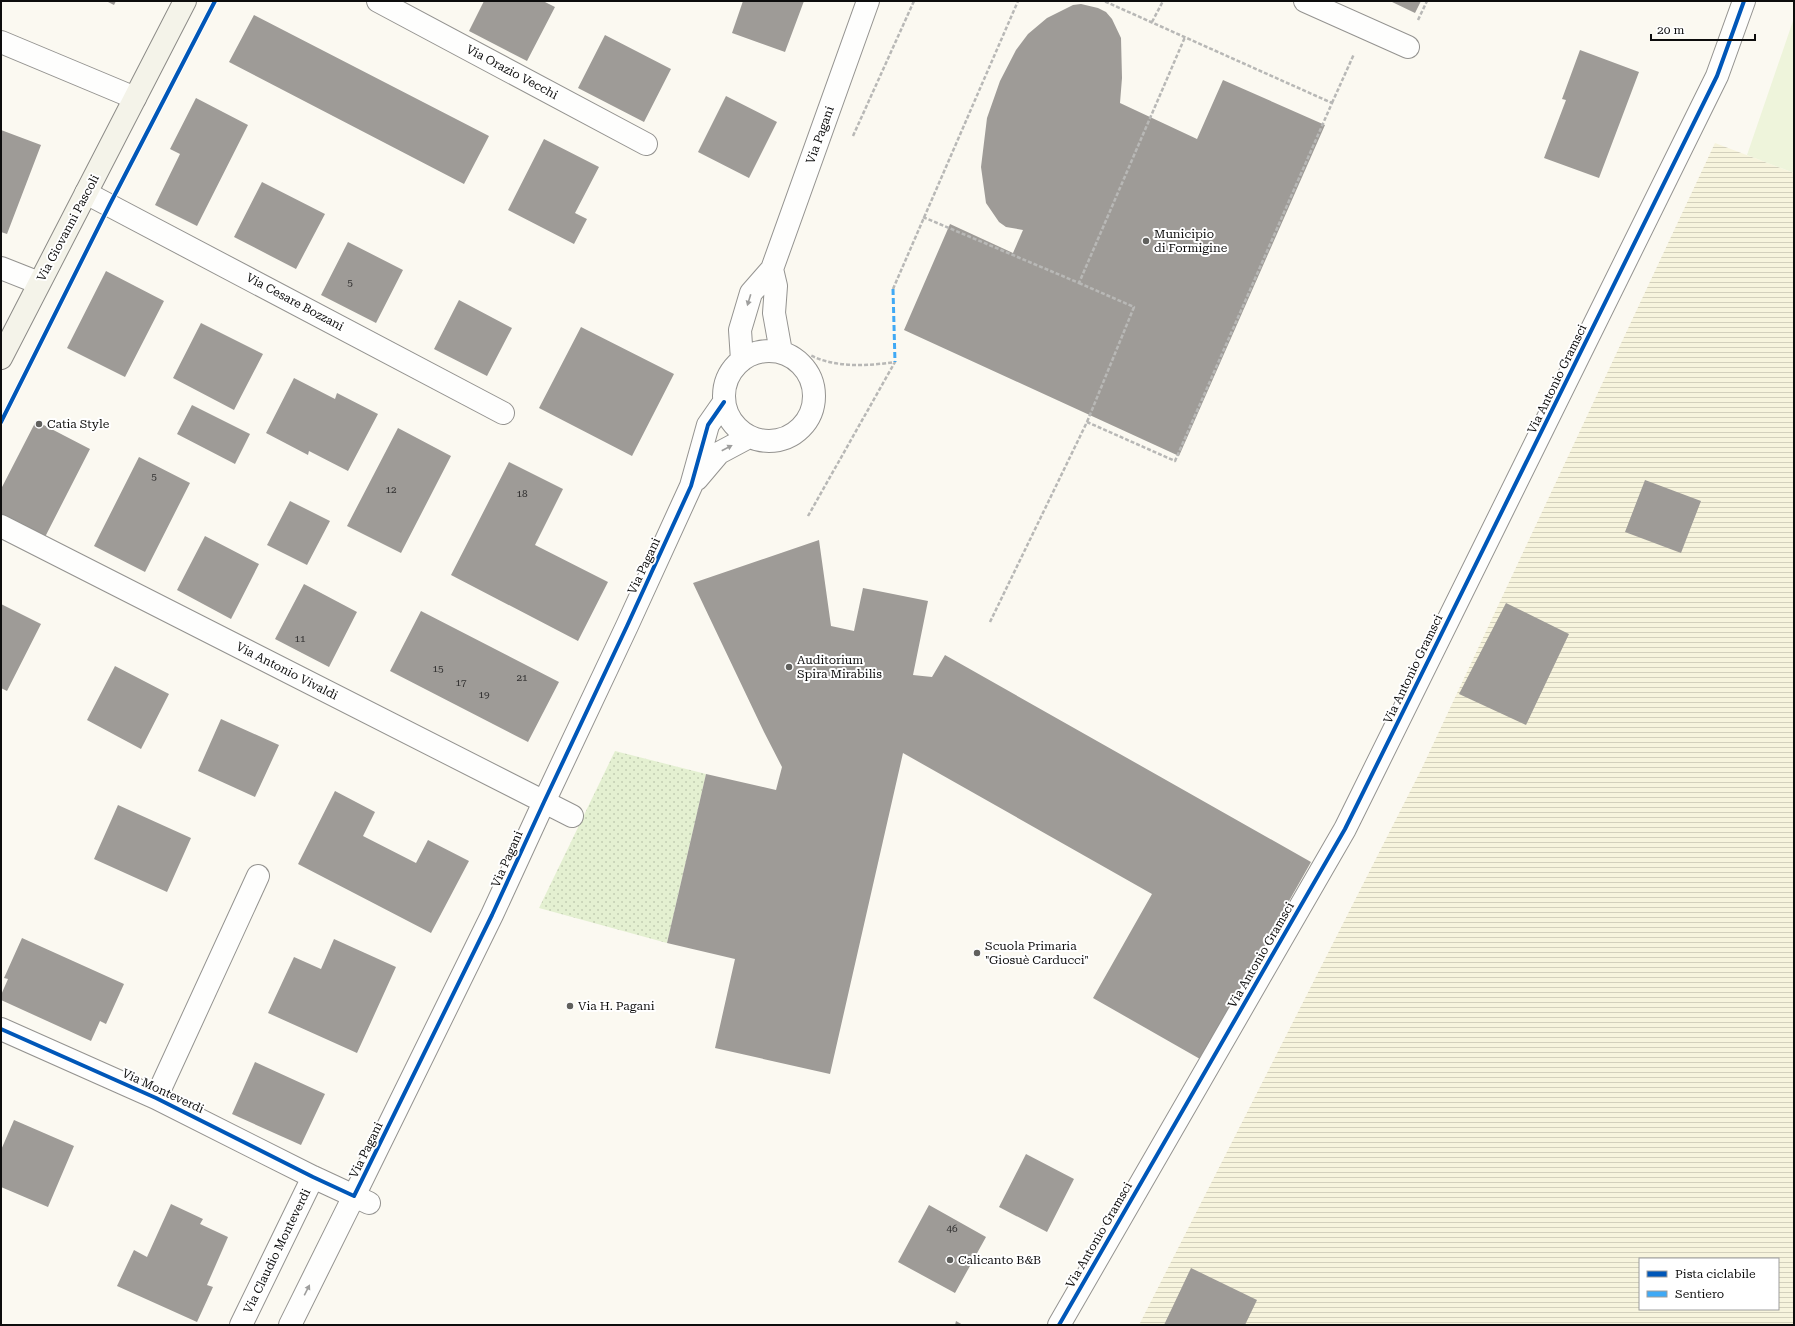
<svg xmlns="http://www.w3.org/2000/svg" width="1795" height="1326" viewBox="0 0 1795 1326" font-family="'Roboto Serif',serif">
<defs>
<pattern id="farmland-rules" width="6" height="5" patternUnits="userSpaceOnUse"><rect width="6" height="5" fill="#f7f4dd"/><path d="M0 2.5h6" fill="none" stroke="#d3d0bc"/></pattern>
<pattern id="grass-dots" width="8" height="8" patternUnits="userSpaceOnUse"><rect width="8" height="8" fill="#e4f0d1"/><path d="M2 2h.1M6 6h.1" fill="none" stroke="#c2cdb2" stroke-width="1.8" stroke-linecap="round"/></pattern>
</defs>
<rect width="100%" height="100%" fill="#fbf9f1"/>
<path fill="url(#farmland-rules)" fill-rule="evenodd" d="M 1715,143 L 1794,173 L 1794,1325 L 1139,1325 L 1421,770 ZM 1640,1259 L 1778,1259 L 1778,1309 L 1640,1309 Z"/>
<path fill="url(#grass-dots)" d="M 615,751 L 706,774 L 667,943 L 539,908 Z"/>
<path fill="#eef4db" d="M 1794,18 L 1794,173 L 1747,155 Z"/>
<path fill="#9e9b97" d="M 106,1 L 116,1 L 114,5 Z
M 484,1 L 543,1 L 555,7 L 527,61 L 469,31 Z
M 743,1 L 804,1 L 785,52 L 732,33 Z
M 1390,1 L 1421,1 L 1415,13 Z
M 1081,4 L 1098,8 L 1106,12 L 1112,19 L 1121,38 L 1122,78 L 1120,103 L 1197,139 L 1223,80 L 1325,125 L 1179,456 L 904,330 L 950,224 L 1013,253 L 1023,230 L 1006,227 L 999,222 L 986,203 L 981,167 L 987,118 L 1000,81 L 1016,50 L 1028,34 L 1047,18 L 1073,5 Z
M 254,15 L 489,136 L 464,184 L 229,62 Z
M 605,35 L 671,69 L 644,122 L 578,88 Z
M 1580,50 L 1639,72 L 1599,178 L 1544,158 L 1566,100 L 1562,99 Z
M 726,96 L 777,122 L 749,178 L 698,152 Z
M 196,98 L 248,125 L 197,226 L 155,205 L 180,154 L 170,149 Z
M 1,130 L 41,145 L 7,234 L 1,232 Z
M 544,139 L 599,167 L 575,213 L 587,219 L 574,244 L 508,210 Z
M 262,182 L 325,214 L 296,269 L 234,237 Z
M 348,242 L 403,270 L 376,323 L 321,295 Z
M 106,271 L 164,301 L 125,377 L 67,348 Z
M 459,300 L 512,328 L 487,376 L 434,349 Z
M 201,323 L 263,354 L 234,410 L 173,378 Z
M 581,327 L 674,374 L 632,456 L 539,408 Z
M 294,378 L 335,399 L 337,393 L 378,414 L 348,471 L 309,451 L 308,455 L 266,433 Z
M 192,405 L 250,434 L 235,464 L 177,434 Z
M 36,421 L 90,449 L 45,537 L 1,514 L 1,489 Z
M 398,428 L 451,456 L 401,553 L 347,526 Z
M 139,457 L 190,483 L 145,572 L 94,546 Z
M 509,462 L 563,489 L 535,545 L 608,582 L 578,641 L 451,575 Z
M 1645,480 L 1701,501 L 1681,553 L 1625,532 Z
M 290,501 L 330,521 L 307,565 L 267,545 Z
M 205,536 L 259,564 L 231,619 L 177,590 Z
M 819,540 L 831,626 L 854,631 L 863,588 L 928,601 L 913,675 L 932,677 L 945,655 L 1311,862 L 1200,1059 L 1093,998 L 1152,894 L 903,753 L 830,1074 L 715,1048 L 735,959 L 667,943 L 706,774 L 776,790 L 782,767 L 764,732 L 693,583 Z
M 304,584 L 357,612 L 329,667 L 275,639 Z
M 1506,603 L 1569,634 L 1526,725 L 1459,694 Z
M 1,604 L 41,624 L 7,691 L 1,688 Z
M 421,611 L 559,682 L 528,742 L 390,671 Z
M 115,666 L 169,694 L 141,749 L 87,720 Z
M 221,719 L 279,745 L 255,797 L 198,771 Z
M 335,791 L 375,812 L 363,836 L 416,863 L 428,840 L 469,861 L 431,933 L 298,864 Z
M 118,805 L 191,838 L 167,892 L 94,859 Z
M 22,938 L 124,984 L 106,1024 L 100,1021 L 91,1041 L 1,1000 L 1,995 L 8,979 L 4,978 Z
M 334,939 L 396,967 L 357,1053 L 268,1013 L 294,957 L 321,969 Z
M 255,1062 L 325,1094 L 301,1145 L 232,1114 Z
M 14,1120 L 74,1146 L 48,1207 L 1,1187 L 1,1150 Z
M 1026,1154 L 1074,1179 L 1047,1232 L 999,1207 Z
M 171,1204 L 203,1219 L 200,1224 L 228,1237 L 207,1285 L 213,1287 L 197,1322 L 117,1286 L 134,1250 L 147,1257 Z
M 929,1205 L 986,1237 L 955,1293 L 898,1262 Z
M 1191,1268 L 1257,1300 L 1245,1325 L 1164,1325 Z
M 956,1321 L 963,1325 L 955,1325 Z"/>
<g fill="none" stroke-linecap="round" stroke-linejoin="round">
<defs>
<path id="street" d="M 378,1 L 646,144
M 1305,1 L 1408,47
M 1,42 L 135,98
M 86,193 L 503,413
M 1,268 L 39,283
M 772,269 L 776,286 L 774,313 L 781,352
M724 396a45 45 0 1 1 90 0a45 45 0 1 1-90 0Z
M 742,360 L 740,330 L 751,293 L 772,269 L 868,1
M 697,479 L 719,453 L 749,437
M 1,526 L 572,816
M 1,1029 L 156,1098 L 313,1177 L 354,1196 L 492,915 L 544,802 L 627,626 L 691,486 L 708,425 L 724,402
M 156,1098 L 258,876
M 241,1325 L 313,1177
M 290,1325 L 354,1196 L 369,1203
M 1059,1325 L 1345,829 L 1717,76 L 1744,1"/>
<path id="secondary" d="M 1,358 L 185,1"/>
</defs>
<use href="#street" stroke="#949390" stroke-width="24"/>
<use href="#secondary" stroke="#8b8a86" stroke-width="24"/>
<path stroke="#b8b8b6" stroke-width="2.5" stroke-dasharray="4 2" stroke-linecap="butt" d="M 1418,20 L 1427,1
M 1152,22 L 1163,1
M 1332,103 L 1354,54
M 853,136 L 914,1
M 923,217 L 1079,283 L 1185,37
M 1079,283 L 1134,307 L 1087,422
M 893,289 L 1018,1
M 808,516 L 895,362 C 868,366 835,368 810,355
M 990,622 L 1087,422 L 1175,461 L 1332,103 L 1104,1"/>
<use href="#street" stroke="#fefefd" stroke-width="22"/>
<use href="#secondary" stroke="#f4f3e9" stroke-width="22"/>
<path stroke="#3fa9f5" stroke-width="3" stroke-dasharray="6 3" stroke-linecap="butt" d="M 893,289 L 895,362"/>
<defs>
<path id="cycleway" d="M 1,422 L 110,204 L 215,1
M 1,1029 L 156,1098 L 313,1177 L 354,1196 L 492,915 L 544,802 L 627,626 L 691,486 L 708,425 L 724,402
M 1059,1325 L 1345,829 L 1717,76 L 1744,1"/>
</defs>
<use href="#cycleway" stroke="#fff" stroke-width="6"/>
<use href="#cycleway" stroke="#0057b8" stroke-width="4"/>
</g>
<defs><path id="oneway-solid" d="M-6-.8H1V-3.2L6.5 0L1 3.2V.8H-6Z"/></defs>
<g fill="#9e9e9d">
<use href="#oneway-solid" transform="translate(749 300) rotate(107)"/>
<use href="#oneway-solid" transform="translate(727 448) rotate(-28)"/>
<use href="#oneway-solid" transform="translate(307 1290) rotate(-63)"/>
</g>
<g fill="#60605d" stroke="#fff" stroke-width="1.5">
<circle cx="1146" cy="241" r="4"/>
<circle cx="39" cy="424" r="4"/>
<circle cx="789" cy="667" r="4"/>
<circle cx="977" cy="953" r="4"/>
<circle cx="570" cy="1006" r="4"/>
<circle cx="950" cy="1260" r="4"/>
</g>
<g text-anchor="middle" stroke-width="4" stroke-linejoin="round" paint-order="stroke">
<g font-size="10" fill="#313030">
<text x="350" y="286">5</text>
<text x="154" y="480">5</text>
<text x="391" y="493">12</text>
<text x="522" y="497">18</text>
<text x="300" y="642">11</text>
<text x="438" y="672">15</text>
<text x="522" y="681">21</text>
<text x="461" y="686">17</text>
<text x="484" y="698">19</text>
<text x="952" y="1232">46</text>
</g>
<g font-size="12" fill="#0d0d0d" stroke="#fff">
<text transform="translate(512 72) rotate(28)" y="4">Via Orazio Vecchi</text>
<text transform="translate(820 135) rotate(-70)" y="4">Via Pagani</text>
<text transform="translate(68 228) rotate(-62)" y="4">Via Giovanni Pascoli</text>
<text transform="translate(295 302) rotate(28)" y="4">Via Cesare Bozzani</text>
<text transform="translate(1557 379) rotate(-64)" y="4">Via Antonio Gramsci</text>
<text transform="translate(644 566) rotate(-65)" y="4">Via Pagani</text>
<text transform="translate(1413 669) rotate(-64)" y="4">Via Antonio Gramsci</text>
<text transform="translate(287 671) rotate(27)" y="4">Via Antonio Vivaldi</text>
<text transform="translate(507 859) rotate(-66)" y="4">Via Pagani</text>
<text transform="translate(1261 955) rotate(-60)" y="4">Via Antonio Gramsci</text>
<text transform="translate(163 1091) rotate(25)" y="4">Via Monteverdi</text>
<text transform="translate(366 1150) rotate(-64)" y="4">Via Pagani</text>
<text transform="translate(1099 1235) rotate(-60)" y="4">Via Antonio Gramsci</text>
<text transform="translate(277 1251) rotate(-64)" y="4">Via Claudio Monteverdi</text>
</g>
<g font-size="12" fill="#0d0d0d" stroke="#fff" text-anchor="start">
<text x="1154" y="238">Municipio<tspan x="1154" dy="14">di Formigine</tspan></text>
<text x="47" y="428">Catia Style</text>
<text x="797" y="664">Auditorium<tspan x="797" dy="14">Spira Mirabilis</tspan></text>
<text x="985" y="950">Scuola Primaria<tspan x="985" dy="14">"Giosuè Carducci"</tspan></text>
<text x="578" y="1010">Via H. Pagani</text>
<text x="958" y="1264">Calicanto B&amp;B</text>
</g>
</g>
<rect width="1795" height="1326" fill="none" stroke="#0d0d0d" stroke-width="4"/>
<rect x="1639" y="1258" width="140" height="52" fill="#ffffff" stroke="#9e9e9e"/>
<rect x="1647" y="1271" width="20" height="6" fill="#0057b8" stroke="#9e9e9e"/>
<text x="1675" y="1278" font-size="12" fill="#0d0d0d">Pista ciclabile</text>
<rect x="1647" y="1291" width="20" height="6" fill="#3fa9f5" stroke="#9e9e9e"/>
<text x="1675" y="1298" font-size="12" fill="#0d0d0d">Sentiero</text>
<path d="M1651 34v6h104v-6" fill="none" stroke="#0d0d0d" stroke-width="2"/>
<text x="1657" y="34" font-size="12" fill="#0d0d0d" stroke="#ffffff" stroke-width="3" paint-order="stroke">20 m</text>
</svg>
